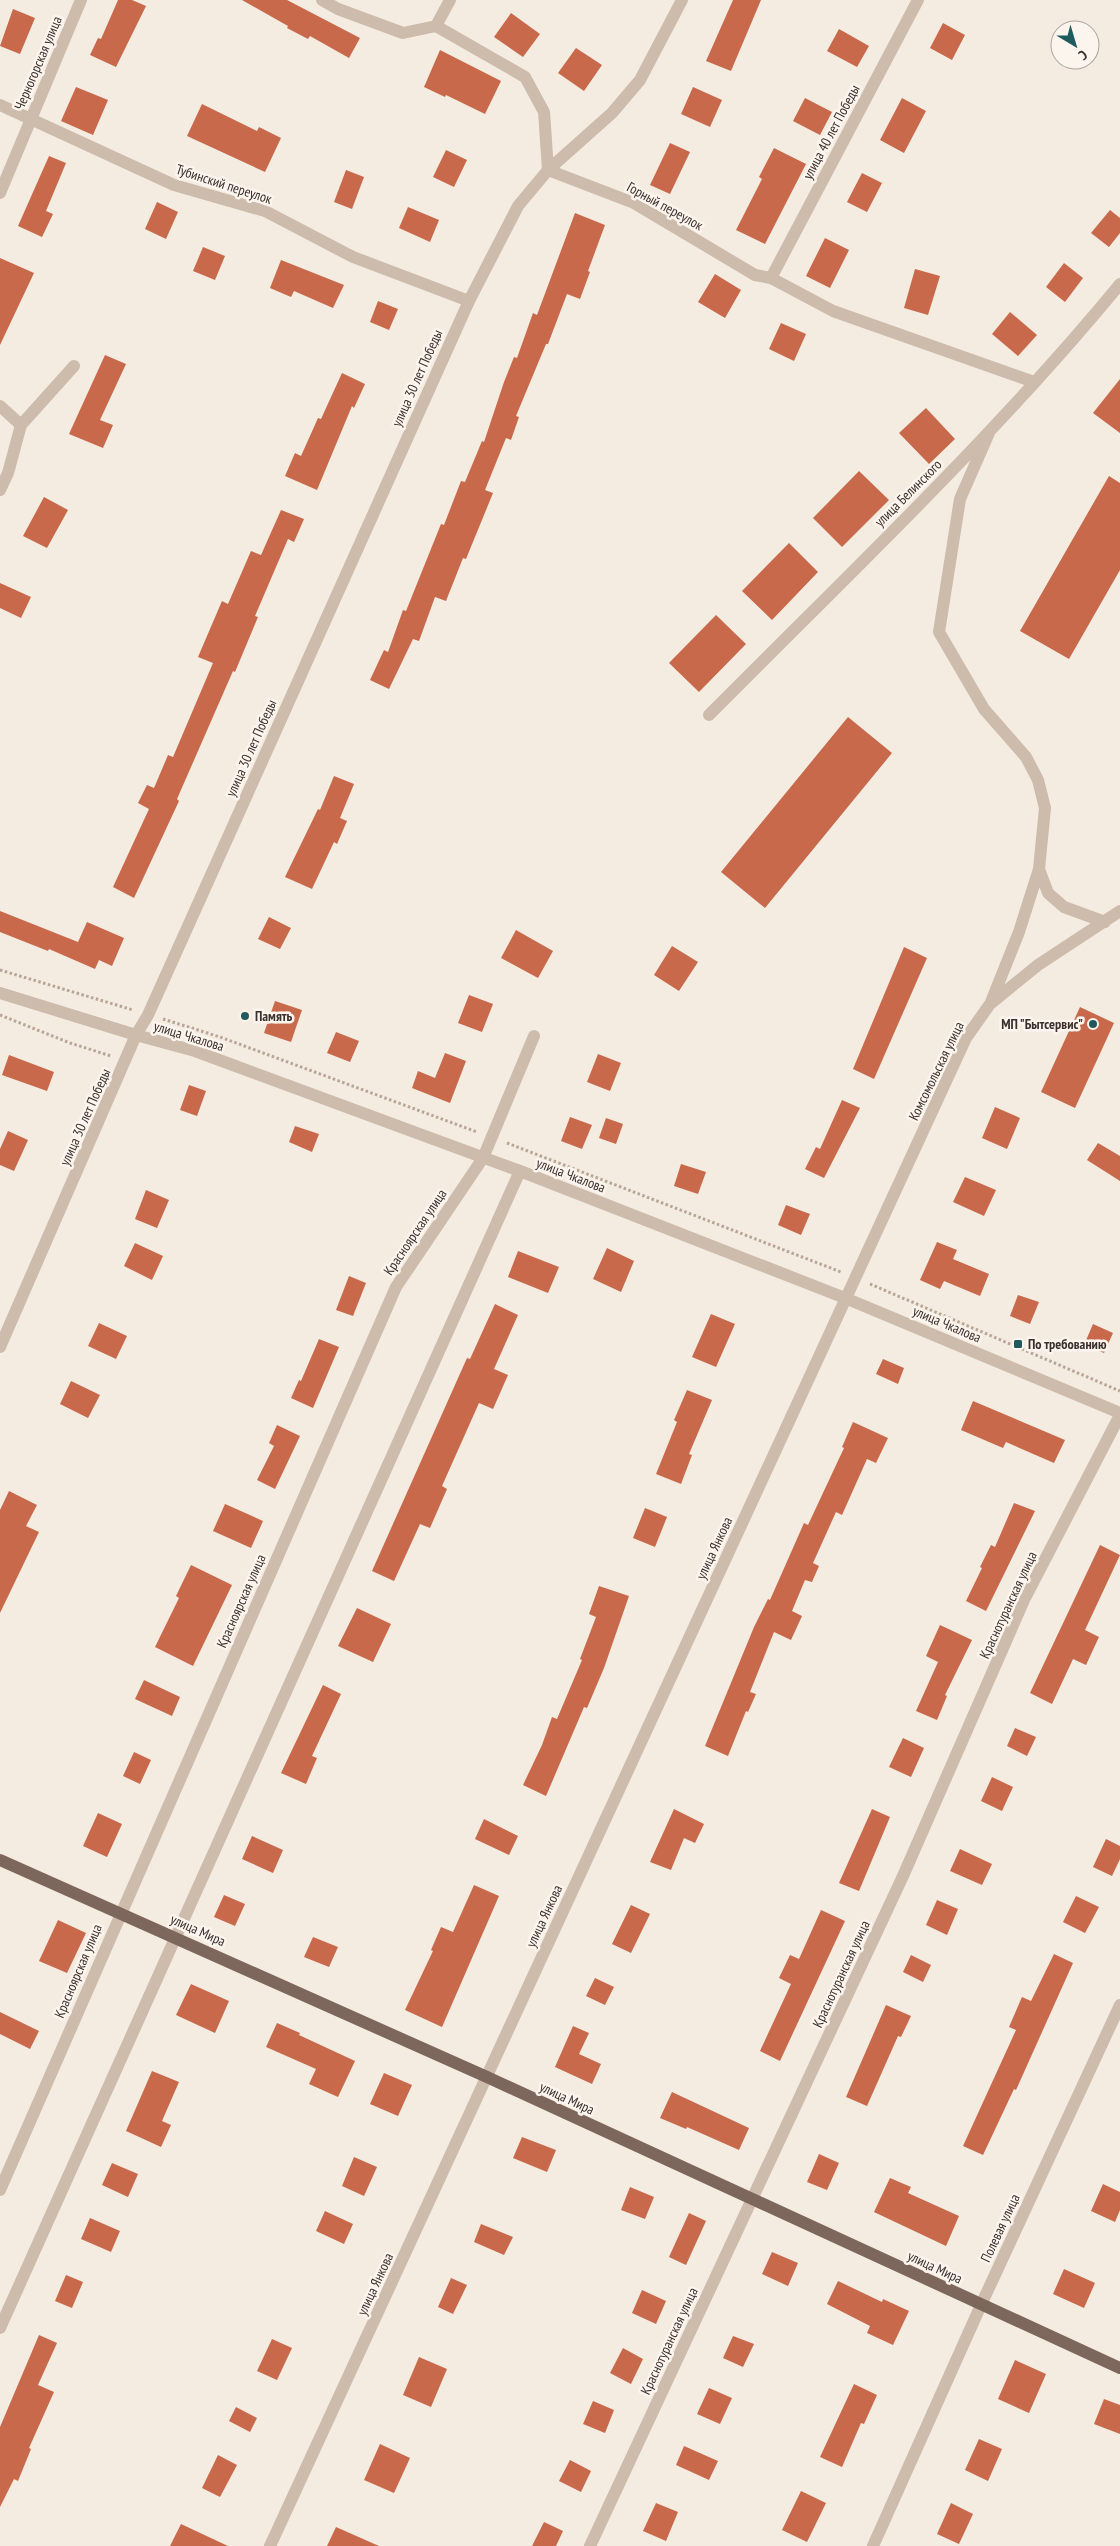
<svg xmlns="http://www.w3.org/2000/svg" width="1120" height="2546" viewBox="0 0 1120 2546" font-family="'PT Sans Narrow',sans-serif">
<rect width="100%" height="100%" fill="#f4ebe1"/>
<path fill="#c8694b" d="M 118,0 L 132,0 L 146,6 L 116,67 L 90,55 L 98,38 L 101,39 Z
M 242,0 L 287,0 L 360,38 L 349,58 L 310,36 L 308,39 L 287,28 L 288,26 Z
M 733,0 L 761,0 L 731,71 L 706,61 Z
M 13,9 L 35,18 L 20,54 L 0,46 Z
M 511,13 L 540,34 L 523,57 L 494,37 Z
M 943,23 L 965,35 L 952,60 L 930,48 Z
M 839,29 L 869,46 L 857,67 L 827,51 Z
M 576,48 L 602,65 L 584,91 L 558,73 Z
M 440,50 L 501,81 L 485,114 L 446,95 L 445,97 L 424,87 Z
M 76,87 L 108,100 L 93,135 L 61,121 Z
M 693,87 L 722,100 L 710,127 L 681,114 Z
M 805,98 L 832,112 L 820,135 L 793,121 Z
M 902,98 L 926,111 L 904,153 L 880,140 Z
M 202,104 L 257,131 L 259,127 L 281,138 L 265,172 L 187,136 Z
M 670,143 L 690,152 L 670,194 L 650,185 Z
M 774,148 L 806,164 L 765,244 L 736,230 L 762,179 L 759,177 Z
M 446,150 L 467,160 L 454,187 L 433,177 Z
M 49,156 L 66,163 L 46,211 L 53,214 L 42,237 L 18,226 Z
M 346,170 L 364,177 L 352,209 L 334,202 Z
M 862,173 L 882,183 L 867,212 L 847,202 Z
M 157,202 L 178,212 L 166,239 L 145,229 Z
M 408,207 L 439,220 L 430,242 L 399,228 Z
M 1110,210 L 1120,218 L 1120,233 L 1109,247 L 1091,233 Z
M 575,213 L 605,225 L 588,271 L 590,272 L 580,299 L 567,294 L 548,344 L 546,344 L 516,416 L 519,417 L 511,440 L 506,438 L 485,490 L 493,493 L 466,559 L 463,558 L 446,601 L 435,597 L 419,641 L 413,639 L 389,689 L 370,680 L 384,650 L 388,652 L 403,610 L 406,611 L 441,524 L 444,525 L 461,481 L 465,482 L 482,441 L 484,442 L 504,382 L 514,357 L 517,358 L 533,313 L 537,315 Z
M 825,238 L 849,250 L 830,288 L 806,276 Z
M 203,247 L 225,256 L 215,280 L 193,271 Z
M 0,258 L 34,273 L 0,345 Z
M 281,260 L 344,285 L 333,308 L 294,291 L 291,297 L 270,288 Z
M 1064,263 L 1083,278 L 1065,302 L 1046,287 Z
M 915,269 L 940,276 L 928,315 L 904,308 Z
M 715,274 L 741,290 L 725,318 L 698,302 Z
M 378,301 L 398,309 L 389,330 L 370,322 Z
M 1010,312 L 1037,335 L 1018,356 L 992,334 Z
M 781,323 L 806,334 L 794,361 L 769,349 Z
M 105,355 L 126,364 L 100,420 L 113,425 L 103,448 L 69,434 Z
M 342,373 L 365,384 L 354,408 L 352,406 L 317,490 L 285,476 L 295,453 L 301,456 L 318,418 L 321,419 Z
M 1120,379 L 1120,433 L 1093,413 Z
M 926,408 L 955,439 L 929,464 L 899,433 Z
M 859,471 L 889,500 L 842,547 L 813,518 Z
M 1109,476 L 1120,483 L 1120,570 L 1069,659 L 1020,631 Z
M 44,497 L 68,510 L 47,548 L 23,536 Z
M 281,510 L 304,519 L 294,542 L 288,539 L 255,616 L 258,617 L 235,672 L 233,671 L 177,799 L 179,801 L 134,898 L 113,887 L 149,809 L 138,803 L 147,785 L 154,788 L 168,755 L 173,757 L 213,663 L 198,657 L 222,601 L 228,604 L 251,551 L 261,555 Z
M 789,543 L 818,572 L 772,620 L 742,591 Z
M 0,583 L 31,597 L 21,618 L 0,608 Z
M 716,615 L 746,644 L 699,692 L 669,663 Z
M 848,717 L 892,753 L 765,908 L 721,872 Z
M 334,776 L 354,784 L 340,818 L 347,821 L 337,844 L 334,842 L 312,889 L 285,877 L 318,809 L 320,810 Z
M 0,911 L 78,942 L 87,922 L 124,938 L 112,966 L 99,960 L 95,969 L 49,949 L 48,951 L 0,932 Z
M 269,917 L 291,928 L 280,949 L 258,939 Z
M 516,930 L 553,951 L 538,978 L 501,958 Z
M 672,946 L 698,962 L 679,991 L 654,975 Z
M 904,947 L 927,958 L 874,1079 L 853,1069 Z
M 469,995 L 493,1004 L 482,1032 L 458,1023 Z
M 275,1001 L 302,1010 L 291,1042 L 264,1033 Z
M 1080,1007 L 1114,1023 L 1075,1108 L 1041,1092 Z
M 336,1032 L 359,1041 L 350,1062 L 327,1053 Z
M 445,1053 L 466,1061 L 450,1103 L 412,1088 L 418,1071 L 435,1078 Z
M 598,1054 L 621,1063 L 610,1091 L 587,1082 Z
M 9,1055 L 54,1072 L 47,1091 L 2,1075 Z
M 189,1085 L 206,1091 L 197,1116 L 180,1110 Z
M 842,1100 L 860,1108 L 824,1178 L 805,1169 L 816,1147 L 820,1149 Z
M 995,1107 L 1020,1118 L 1007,1149 L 982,1138 Z
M 570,1117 L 592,1125 L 582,1149 L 561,1141 Z
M 606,1118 L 623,1124 L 616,1144 L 599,1138 Z
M 295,1126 L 319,1134 L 312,1152 L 289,1142 Z
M 8,1131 L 28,1140 L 14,1171 L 0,1165 L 0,1149 Z
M 1098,1143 L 1120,1156 L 1120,1181 L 1087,1160 Z
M 681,1164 L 706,1172 L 698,1194 L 674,1186 Z
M 965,1177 L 996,1190 L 984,1216 L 953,1202 Z
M 146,1190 L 169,1200 L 157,1228 L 135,1219 Z
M 786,1205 L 810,1214 L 801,1235 L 778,1225 Z
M 937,1242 L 957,1250 L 953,1259 L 989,1274 L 980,1296 L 944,1281 L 940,1289 L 920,1280 Z
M 135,1243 L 163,1256 L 152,1280 L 124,1266 Z
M 607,1248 L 634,1261 L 621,1292 L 593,1279 Z
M 518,1251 L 559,1267 L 548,1293 L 508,1277 Z
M 349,1276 L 366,1283 L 353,1316 L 336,1310 Z
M 1018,1295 L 1039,1302 L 1030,1324 L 1010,1316 Z
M 495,1304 L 518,1315 L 494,1369 L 508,1375 L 493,1409 L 479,1403 L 442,1486 L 447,1489 L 430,1528 L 420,1524 L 394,1581 L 372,1571 L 467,1358 L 470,1359 Z
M 711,1314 L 735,1324 L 716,1367 L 692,1357 Z
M 99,1323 L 127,1336 L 116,1359 L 88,1346 Z
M 1093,1324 L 1113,1333 L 1104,1353 L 1084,1345 Z
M 319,1339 L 339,1347 L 313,1408 L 291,1398 L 299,1380 L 301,1381 Z
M 883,1359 L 904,1368 L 898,1384 L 876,1374 Z
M 71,1381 L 100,1395 L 88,1418 L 60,1404 Z
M 687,1390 L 712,1400 L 689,1454 L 692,1455 L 681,1484 L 656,1474 L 677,1422 L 674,1420 Z
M 973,1401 L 1065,1440 L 1054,1463 L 1006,1442 L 1003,1448 L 961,1430 Z
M 853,1422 L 888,1438 L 876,1463 L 867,1459 L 842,1515 L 836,1512 L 813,1563 L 819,1566 L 812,1582 L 805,1580 L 792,1611 L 802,1616 L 791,1640 L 774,1632 L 750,1692 L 756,1694 L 748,1712 L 746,1711 L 728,1756 L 705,1746 L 754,1627 L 768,1599 L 770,1600 L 804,1523 L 808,1525 L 844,1448 L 842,1447 Z
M 277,1425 L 300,1436 L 275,1489 L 257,1480 L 274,1446 L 269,1443 Z
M 9,1491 L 37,1505 L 26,1526 L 39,1532 L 0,1613 L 0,1510 Z
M 1014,1503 L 1035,1511 L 986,1611 L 966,1601 L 982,1568 L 980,1567 L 991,1545 L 995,1547 Z
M 225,1504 L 263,1521 L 251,1548 L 213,1531 Z
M 645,1508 L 667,1517 L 655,1547 L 633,1538 Z
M 1100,1545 L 1120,1555 L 1085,1630 L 1099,1637 L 1086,1665 L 1073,1659 L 1052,1704 L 1030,1693 Z
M 191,1565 L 232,1585 L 193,1666 L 155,1647 L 179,1598 L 176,1596 Z
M 599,1586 L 629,1596 L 604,1668 L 587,1708 L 584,1707 L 546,1796 L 523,1785 L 542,1745 L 552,1717 L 557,1719 L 582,1660 L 580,1659 L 596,1617 L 589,1614 Z
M 357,1608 L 391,1624 L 373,1662 L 338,1646 Z
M 940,1625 L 972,1640 L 945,1695 L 947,1696 L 937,1720 L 916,1711 L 938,1662 L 926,1656 Z
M 144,1680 L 180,1697 L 172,1716 L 135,1699 Z
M 323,1685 L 341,1694 L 312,1756 L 317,1758 L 306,1784 L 281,1773 Z
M 1015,1728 L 1036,1737 L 1027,1756 L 1007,1746 Z
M 903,1738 L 924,1748 L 911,1777 L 889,1767 Z
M 134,1752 L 151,1760 L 140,1784 L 123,1776 Z
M 992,1777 L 1013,1787 L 1002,1811 L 981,1801 Z
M 674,1809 L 704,1824 L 695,1843 L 684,1838 L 671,1870 L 650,1862 Z
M 872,1809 L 890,1817 L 859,1891 L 839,1883 Z
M 98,1813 L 122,1824 L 107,1857 L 83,1846 Z
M 484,1819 L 518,1836 L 509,1855 L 475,1839 Z
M 252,1836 L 283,1850 L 273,1873 L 242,1859 Z
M 1106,1839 L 1120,1846 L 1120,1859 L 1112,1876 L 1093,1867 Z
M 960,1849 L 992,1864 L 982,1885 L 950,1871 Z
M 474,1885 L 499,1896 L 442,2027 L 405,2010 L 433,1951 L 431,1950 L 441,1927 L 453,1932 Z
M 224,1895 L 245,1904 L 235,1926 L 214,1917 Z
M 1076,1896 L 1099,1907 L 1085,1933 L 1063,1922 Z
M 937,1900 L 958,1909 L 947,1935 L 926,1925 Z
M 631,1905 L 650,1914 L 631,1953 L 612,1944 Z
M 821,1910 L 845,1921 L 780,2061 L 760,2051 L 791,1984 L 779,1978 L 790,1955 L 799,1959 Z
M 58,1920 L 86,1933 L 67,1973 L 39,1961 Z
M 313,1937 L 338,1947 L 329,1967 L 304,1957 Z
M 1054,1954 L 1073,1963 L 1016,2090 L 1014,2089 L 983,2155 L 963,2146 L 1016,2030 L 1009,2027 L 1022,1997 L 1031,2001 Z
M 911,1955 L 931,1965 L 923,1982 L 903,1972 Z
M 595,1978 L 614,1987 L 605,2005 L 586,1996 Z
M 191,1984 L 229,2001 L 215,2033 L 176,2015 Z
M 886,2005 L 911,2016 L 901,2037 L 898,2036 L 867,2106 L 846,2097 Z
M 0,2012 L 39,2031 L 30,2049 L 0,2034 Z
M 277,2023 L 300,2033 L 299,2035 L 355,2061 L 338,2097 L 309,2084 L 316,2069 L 266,2047 Z
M 573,2026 L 589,2033 L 579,2054 L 601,2064 L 592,2084 L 555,2067 Z
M 152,2071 L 179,2082 L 162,2121 L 171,2125 L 161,2147 L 126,2131 Z
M 384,2073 L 412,2085 L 398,2116 L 370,2104 Z
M 672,2092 L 749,2128 L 739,2150 L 687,2127 L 686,2129 L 660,2118 Z
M 522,2137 L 556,2150 L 547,2172 L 513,2158 Z
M 819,2154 L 839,2163 L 827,2190 L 807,2182 Z
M 354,2157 L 377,2167 L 364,2196 L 342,2186 Z
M 112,2163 L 138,2174 L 128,2197 L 102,2185 Z
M 890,2178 L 911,2187 L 908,2193 L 959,2216 L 946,2246 L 874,2212 Z
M 1103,2184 L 1120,2192 L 1120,2210 L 1115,2222 L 1091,2211 Z
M 630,2187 L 654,2197 L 645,2219 L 621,2210 Z
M 325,2211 L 353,2224 L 344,2244 L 316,2231 Z
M 689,2213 L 706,2221 L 686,2265 L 669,2257 Z
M 90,2218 L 120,2231 L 111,2252 L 81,2239 Z
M 481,2224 L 513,2237 L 504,2255 L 474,2242 Z
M 772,2252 L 798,2263 L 788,2286 L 762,2274 Z
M 1064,2269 L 1095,2283 L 1084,2308 L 1053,2294 Z
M 66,2275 L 83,2282 L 72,2308 L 55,2301 Z
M 451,2278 L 467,2285 L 453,2314 L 438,2307 Z
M 838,2281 L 882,2302 L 883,2299 L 909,2311 L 893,2345 L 867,2333 L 870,2326 L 827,2304 Z
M 642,2290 L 666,2301 L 656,2324 L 632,2313 Z
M 39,2335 L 57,2343 L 38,2385 L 54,2392 L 29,2448 L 31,2449 L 18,2481 L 14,2479 L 0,2507 L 0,2427 Z
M 733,2336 L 754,2344 L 743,2367 L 723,2358 Z
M 272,2339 L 292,2348 L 277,2380 L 257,2371 Z
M 623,2348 L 643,2359 L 631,2384 L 610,2373 Z
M 419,2357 L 447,2369 L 431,2407 L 403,2395 Z
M 1015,2360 L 1046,2374 L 1029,2413 L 998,2399 Z
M 854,2384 L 877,2395 L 864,2424 L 861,2423 L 842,2467 L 820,2457 Z
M 709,2388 L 732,2398 L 720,2424 L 697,2414 Z
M 1104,2399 L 1120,2405 L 1120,2434 L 1094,2424 Z
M 593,2401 L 614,2410 L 605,2433 L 583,2424 Z
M 236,2407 L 257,2418 L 250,2432 L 229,2421 Z
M 979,2439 L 1002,2449 L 988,2481 L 965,2470 Z
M 380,2444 L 410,2458 L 394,2493 L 364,2480 Z
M 684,2446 L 718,2461 L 709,2480 L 676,2465 Z
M 218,2455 L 237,2465 L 220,2497 L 202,2488 Z
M 570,2460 L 591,2471 L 581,2492 L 559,2481 Z
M 801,2491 L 826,2503 L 807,2542 L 782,2530 Z
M 656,2503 L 678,2512 L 666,2541 L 643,2531 Z
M 951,2503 L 973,2514 L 959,2544 L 937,2534 Z
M 544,2522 L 563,2531 L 556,2546 L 532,2546 Z
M 181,2524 L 228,2546 L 170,2546 Z
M 336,2527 L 379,2546 L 327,2546 Z"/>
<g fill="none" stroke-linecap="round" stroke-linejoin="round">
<path stroke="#b9a596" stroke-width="3" stroke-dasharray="2.5 2.5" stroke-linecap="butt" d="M 0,970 L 133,1010
M 0,1015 L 70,1043 L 111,1056
M 163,1019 L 220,1037 L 477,1132
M 507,1143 L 841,1272
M 870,1284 L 1120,1391"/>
<path stroke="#cdbbac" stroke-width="12" d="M 322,0 L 338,9 L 403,33 L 436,26 L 525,77 L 544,112 L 548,170 L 634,203 L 755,275 L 771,278 L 833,311 L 1034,382
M 436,26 L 450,0
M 0,105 L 174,185 L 265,211 L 353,257 L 469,301
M 0,193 L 81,0
M 771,278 L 918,0
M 0,406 L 21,425 L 8,473 L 0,490
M 21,425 L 74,366
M 989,433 L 960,499 L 939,632 L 984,709 L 1026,757 L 1038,780 L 1045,808 L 1039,869 L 1019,932 L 991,1002
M 709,715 C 849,574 994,437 1120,284
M 1039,869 L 1048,893 L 1064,907 L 1105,922
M 0,993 L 136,1035 L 195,1051 L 520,1171 L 845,1298 L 1120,1413
M 0,1347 L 136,1035 L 148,1015 L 469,301 L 518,206 L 548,170 L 612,113 L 640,80 L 682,0
M 0,2190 L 396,1287 L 483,1158 L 534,1036
M 0,2328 L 520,1171
M 270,2546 L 966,1038 L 990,1004 L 1038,965 L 1120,911
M 590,2546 L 903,1876 L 1024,1600 L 1120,1415
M 873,2546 L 981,2305 L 1120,2005"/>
<path stroke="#7d675c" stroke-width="12" d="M 0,1860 L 487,2077 L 1120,2368"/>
</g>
<g fill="#1f5a5e" stroke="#fbf5ee" stroke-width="2">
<circle cx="245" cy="1016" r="5"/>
<circle cx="1093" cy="1024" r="5"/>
<rect x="1013" y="1339" width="10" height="10" rx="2.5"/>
</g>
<g text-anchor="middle" stroke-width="5" stroke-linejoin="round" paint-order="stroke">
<g font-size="14" fill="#3b302b" stroke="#fbf5ee">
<text transform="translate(38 63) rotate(-67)" y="5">Черногорская улица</text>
<text transform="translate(831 132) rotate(-62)" y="5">улица 40 лет Победы</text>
<text transform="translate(224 184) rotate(18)" y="5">Тубинский переулок</text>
<text transform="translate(665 206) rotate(29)" y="5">Горный переулок</text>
<text transform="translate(417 378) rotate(-66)" y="5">улица 30 лет Победы</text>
<text transform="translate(908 493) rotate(-45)" y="5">улица Белинского</text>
<text transform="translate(251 748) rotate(-66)" y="5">улица 30 лет Победы</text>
<text transform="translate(189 1036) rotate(17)" y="5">улица Чкалова</text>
<text transform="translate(936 1071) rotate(-64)" y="5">Комсомольская улица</text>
<text transform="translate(85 1117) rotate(-66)" y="5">улица 30 лет Победы</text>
<text transform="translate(571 1175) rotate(21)" y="5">улица Чкалова</text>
<text transform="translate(415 1232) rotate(-56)" y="5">Красноярская улица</text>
<text transform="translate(947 1324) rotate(23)" y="5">улица Чкалова</text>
<text transform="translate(714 1548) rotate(-65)" y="5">улица Янкова</text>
<text transform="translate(241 1601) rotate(-66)" y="5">Красноярская улица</text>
<text transform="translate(1008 1605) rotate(-65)" y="5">Краснотуранская улица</text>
<text transform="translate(544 1916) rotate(-65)" y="5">улица Янкова</text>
<text transform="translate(198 1930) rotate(24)" y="5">улица Мира</text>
<text transform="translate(78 1971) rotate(-67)" y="5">Красноярская улица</text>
<text transform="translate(841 1974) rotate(-65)" y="5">Краснотуранская улица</text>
<text transform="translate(567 2098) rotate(25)" y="5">улица Мира</text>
<text transform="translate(1000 2228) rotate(-65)" y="5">Полевая улица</text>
<text transform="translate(935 2267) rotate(25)" y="5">улица Мира</text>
<text transform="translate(375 2284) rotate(-65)" y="5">улица Янкова</text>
<text transform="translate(669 2341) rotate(-65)" y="5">Краснотуранская улица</text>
</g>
<g font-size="14" font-weight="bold" fill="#3b302b" stroke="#fbf5ee" text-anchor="start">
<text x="255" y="1021">Память</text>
<text x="1083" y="1029" text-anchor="end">МП "Бытсервис"</text>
<text x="1028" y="1349">По требованию</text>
</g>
</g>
<g transform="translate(1075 45) rotate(142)"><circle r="24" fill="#fbf5ee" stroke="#aea6a0"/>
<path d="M0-4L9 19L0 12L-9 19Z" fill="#1f5a5e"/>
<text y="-8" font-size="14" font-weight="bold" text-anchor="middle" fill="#3b302b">С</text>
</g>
</svg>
